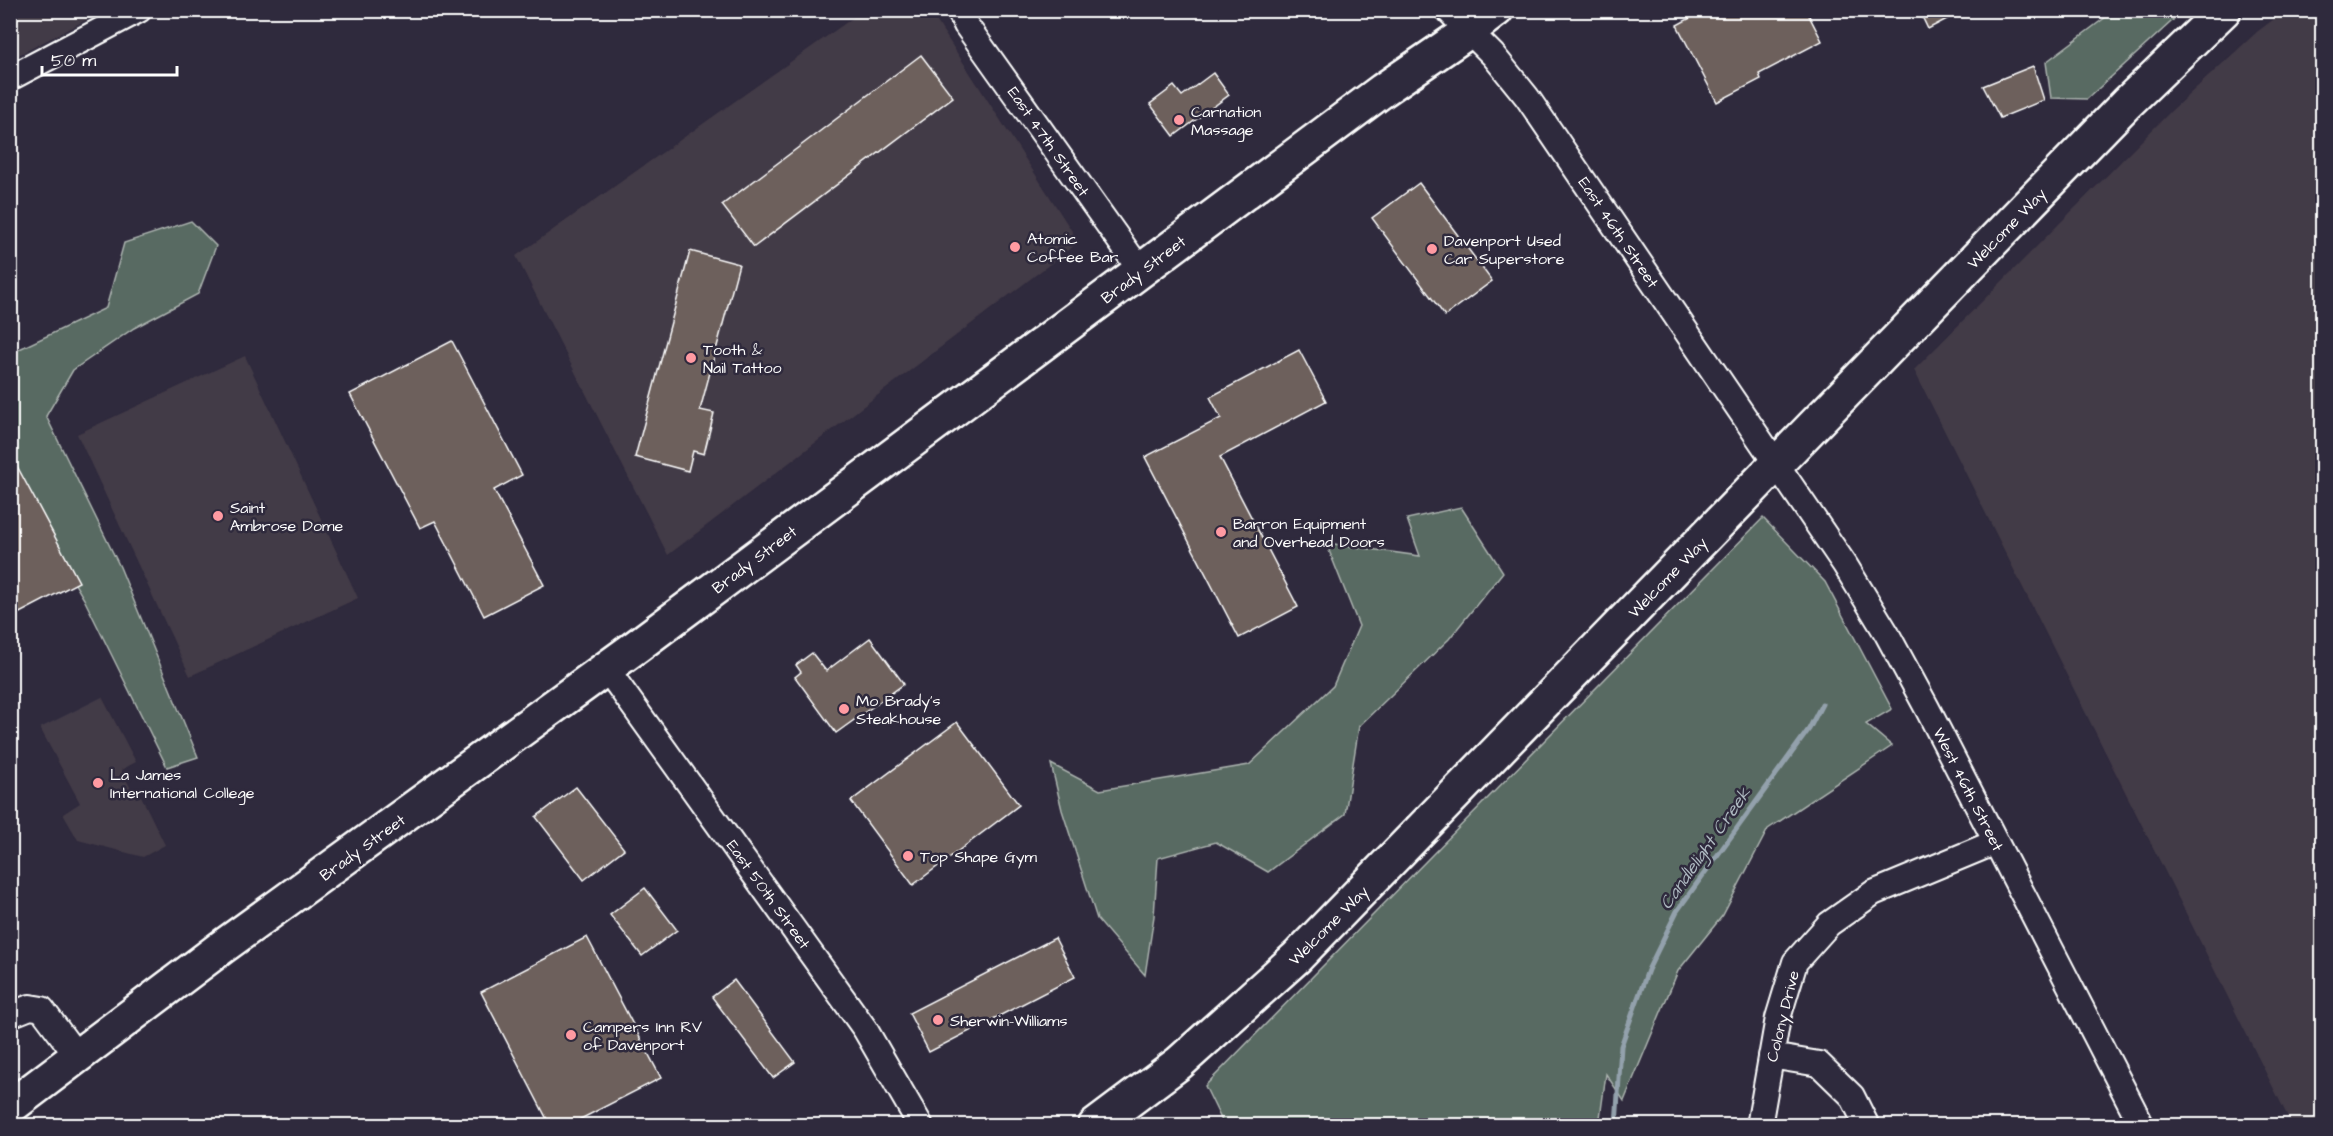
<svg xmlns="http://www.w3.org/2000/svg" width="2333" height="1136" viewBox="0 0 2333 1136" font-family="'Architects Daughter',sans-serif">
<rect width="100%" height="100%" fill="#2f2a3d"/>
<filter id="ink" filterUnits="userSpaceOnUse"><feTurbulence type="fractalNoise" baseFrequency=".0167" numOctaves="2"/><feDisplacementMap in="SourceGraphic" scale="12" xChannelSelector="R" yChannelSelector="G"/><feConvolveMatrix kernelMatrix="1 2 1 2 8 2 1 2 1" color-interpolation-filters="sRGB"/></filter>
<g filter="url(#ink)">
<path fill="#423a46" d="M 11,10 L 103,10 L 103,11 L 11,59 Z
M 864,10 L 930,11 L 1079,242 L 668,555 L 516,256 Z
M 2285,11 L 2322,11 L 2322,1126 L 2292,1125 L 1914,370 L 2172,110 L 2258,31 Z
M 245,356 L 358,598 L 190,676 L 77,434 Z
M 102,697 L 136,762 L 121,770 L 136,798 L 141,796 L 165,845 L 143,857 L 78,840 L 63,814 L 80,803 L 40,728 Z"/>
<path fill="#596a62" stroke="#acb4b0" stroke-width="1.5" d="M 2114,11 L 2183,11 L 2087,99 L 2051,98 L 2046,62 Z
M 191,221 L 216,246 L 198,294 L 134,328 L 73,370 L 46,416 L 120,567 L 198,757 L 167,767 L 84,599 L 11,476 L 11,353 L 106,308 L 124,243 Z
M 1461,507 L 1503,572 L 1449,639 L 1359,726 L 1345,814 L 1268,872 L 1216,842 L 1158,858 L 1154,916 L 1145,975 L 1097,919 L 1062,810 L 1051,764 L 1100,790 L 1249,765 L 1333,686 L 1359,626 L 1326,543 L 1420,556 L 1407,519 Z
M 1763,518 L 1825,582 L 1892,709 L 1866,724 L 1892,746 L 1768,829 L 1723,915 L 1678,971 L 1624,1101 L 1606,1074 L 1599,1125 L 1224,1125 L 1205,1086 Z"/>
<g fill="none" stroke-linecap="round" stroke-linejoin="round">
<path stroke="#93a1ac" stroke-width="5" d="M 1616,1126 L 1621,1046 L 1648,970 L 1677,911 L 1809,729 L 1822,704"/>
</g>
<path fill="#6d605c" stroke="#fff" stroke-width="1.5" d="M 1705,10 L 1806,10 L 1822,41 L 1759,74 L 1761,79 L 1717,102 L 1677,25 Z
M 1919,10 L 1964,10 L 1928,29 Z
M 921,55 L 953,97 L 754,247 L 722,205 Z
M 2033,66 L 2044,100 L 2000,118 L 1983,86 Z
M 1213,73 L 1229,95 L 1174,136 L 1150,104 L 1174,86 L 1182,96 Z
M 1419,183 L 1492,281 L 1445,316 L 1372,218 Z
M 690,251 L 739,264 L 700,410 L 714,413 L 704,454 L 693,451 L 688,471 L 635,457 Z
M 452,341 L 522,475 L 494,490 L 544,585 L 484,616 L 435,521 L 420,528 L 350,394 Z
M 1299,350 L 1326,401 L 1220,457 L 1298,607 L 1239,638 L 1145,457 L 1221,418 L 1210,397 Z
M 10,453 L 79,582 L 10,618 Z
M 870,638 L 904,684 L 836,733 L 795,677 L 801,672 L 796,665 L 812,653 L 826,671 Z
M 957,722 L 1019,805 L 913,885 L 851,801 Z
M 576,787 L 624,849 L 584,880 L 536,817 Z
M 645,888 L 677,930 L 642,956 L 610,915 Z
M 587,937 L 661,1078 L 569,1125 L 550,1125 L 481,992 Z
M 1055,938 L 1075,977 L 929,1052 L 909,1013 Z
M 734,980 L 795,1062 L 773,1078 L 712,997 Z"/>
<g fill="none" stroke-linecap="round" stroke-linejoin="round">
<defs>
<path id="minor" d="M 959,10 L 966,25 L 1141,271
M 1448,10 L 1493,55 L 1527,97 L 1845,565 L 1887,634 L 1927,708 L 2142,1126
M 10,78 L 139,10
M 606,668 L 865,1029 L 921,1126
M 10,1015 L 30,1007 L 42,1009 L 77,1056
M 1771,1056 L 1819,1064 L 1852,1096 L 1867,1126
M 1759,1126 L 1778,1018 L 1795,962 L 1829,924 L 1873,893 L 1996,842"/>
<path id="highway" d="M 10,1107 L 222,947 L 637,646 L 1383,90 L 1469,31 L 1496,10
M 1095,1126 L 1179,1063 L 1297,957 L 2127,103 L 2224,10"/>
</defs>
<use href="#minor" stroke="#fff" stroke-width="28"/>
<use href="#highway" stroke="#fff" stroke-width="38"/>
<use href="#minor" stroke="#2f2a3d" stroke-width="24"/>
<use href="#highway" stroke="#2f2a3d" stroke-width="33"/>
</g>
</g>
<g fill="#ff9aa2" stroke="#2f2a3d" stroke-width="2">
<circle cx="1179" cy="120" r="6"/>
<circle cx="1015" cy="247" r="6"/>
<circle cx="1432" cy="249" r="6"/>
<circle cx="691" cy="358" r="6"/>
<circle cx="218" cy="516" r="6"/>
<circle cx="1221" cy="532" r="6"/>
<circle cx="844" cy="709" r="6"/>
<circle cx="98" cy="783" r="6"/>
<circle cx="908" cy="856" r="6"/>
<circle cx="938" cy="1020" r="6"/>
<circle cx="571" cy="1035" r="6"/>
</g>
<g text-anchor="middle" stroke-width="5" stroke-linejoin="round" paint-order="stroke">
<g font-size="16" fill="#fff" stroke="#2f2a3d" text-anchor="start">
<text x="1191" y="117">Carnation<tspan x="1191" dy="18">Massage</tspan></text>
<text x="1027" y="244">Atomic<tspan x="1027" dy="18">Coffee Bar</tspan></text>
<text x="1444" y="246">Davenport Used<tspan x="1444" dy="18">Car Superstore</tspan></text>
<text x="703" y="355">Tooth &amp;<tspan x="703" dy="18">Nail Tattoo</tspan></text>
<text x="230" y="513">Saint<tspan x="230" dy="18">Ambrose Dome</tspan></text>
<text x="1233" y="529">Barron Equipment<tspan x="1233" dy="18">and Overhead Doors</tspan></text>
<text x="856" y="706">Mo Brady's<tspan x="856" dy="18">Steakhouse</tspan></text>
<text x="110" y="780">La James<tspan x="110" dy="18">International College</tspan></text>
<text x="920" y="862">Top Shape Gym</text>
<text x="950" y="1026">Sherwin-Williams</text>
<text x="583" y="1032">Campers Inn RV<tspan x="583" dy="18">of Davenport</tspan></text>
</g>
<g font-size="16" fill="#fff" stroke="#2f2a3d">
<text transform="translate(1049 141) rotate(55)" y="6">East 47th Street</text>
<text transform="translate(2006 228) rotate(-46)" y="6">Welcome Way</text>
<text transform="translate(1619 232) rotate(56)" y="6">East 46th Street</text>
<text transform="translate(1143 269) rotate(-37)" y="6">Brady Street</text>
<text transform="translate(754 559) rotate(-37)" y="6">Brady Street</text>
<text transform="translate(1667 577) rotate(-46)" y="6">Welcome Way</text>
<text transform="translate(1969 789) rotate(63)" y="6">West 46th Street</text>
<text transform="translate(362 847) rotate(-36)" y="6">Brady Street</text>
<text transform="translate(769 894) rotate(54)" y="6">East 50th Street</text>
<text transform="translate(1328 925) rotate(-45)" y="6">Welcome Way</text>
<text transform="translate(1782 1016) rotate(-76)" y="6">Colony Drive</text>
</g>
<g font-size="18" font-style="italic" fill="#aeb9c1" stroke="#2f2a3d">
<text transform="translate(1705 848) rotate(-55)" y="6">Candlelight Creek</text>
</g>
</g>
<rect width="2333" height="1136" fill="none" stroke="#2f2a3d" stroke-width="36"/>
<rect x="18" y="18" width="2297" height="1100" fill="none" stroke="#fff" stroke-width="2" filter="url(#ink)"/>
<path d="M42 66v9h135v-9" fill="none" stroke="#ffffff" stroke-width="3"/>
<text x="51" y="66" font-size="18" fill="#ffffff" stroke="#2f2a3d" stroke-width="4.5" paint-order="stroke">50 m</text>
</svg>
